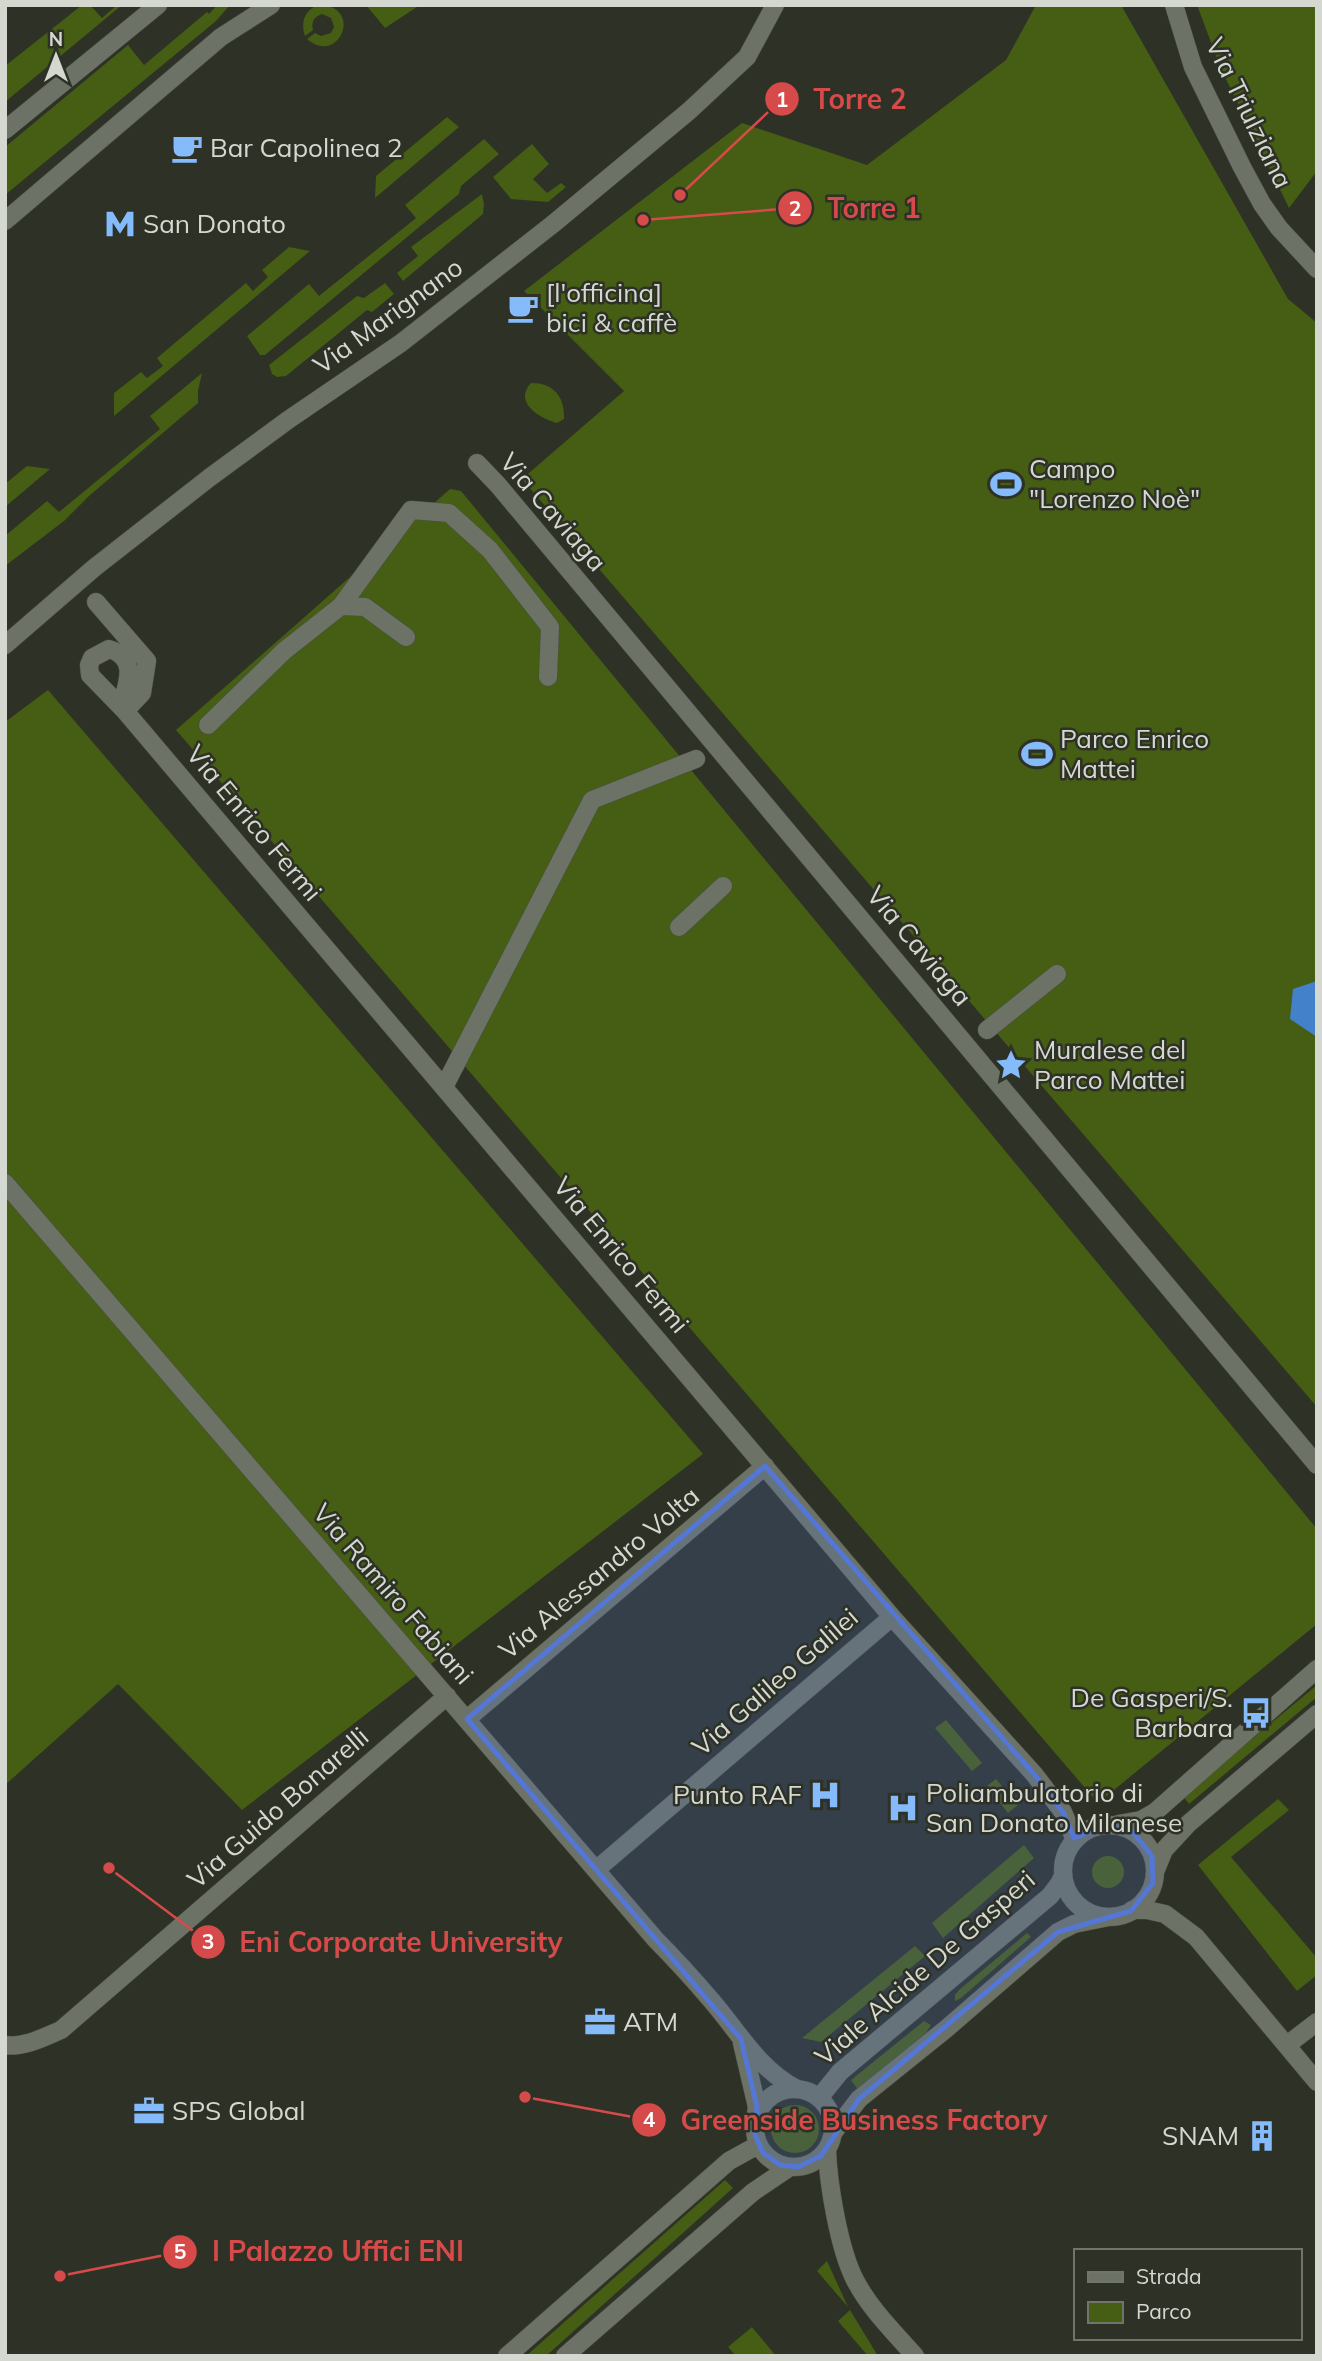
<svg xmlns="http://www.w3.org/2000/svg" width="1322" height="2361" viewBox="0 0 1322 2361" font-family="Mulish,sans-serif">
<rect width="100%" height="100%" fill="#2d3126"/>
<path fill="#465d14" d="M 82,5 L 90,5 L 102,18 L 117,5 L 122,5 L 5,102 L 5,66 Z
M 217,5 L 230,5 L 216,21 L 5,195 L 5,147 L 128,45 L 144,65 L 207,12 L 209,14 Z
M 318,5 C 365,5 339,67 307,39 L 315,33 L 321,36 L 331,33 L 334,27 L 331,18 L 322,14 C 314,17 311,22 313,30 L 305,36 C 300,22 305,10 318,5 Z
M 366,5 L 420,5 L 385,28 Z
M 1036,5 L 1121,5 L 1288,299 L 1317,323 L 1317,1407 L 522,479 L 624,391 L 524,291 L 742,123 L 867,165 L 1006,60 Z
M 1197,5 L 1317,5 L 1317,171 L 1289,208 L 1221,69 Z
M 447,117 L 459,127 L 375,198 L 376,176 Z
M 484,139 L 499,154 L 461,186 L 459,194 L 265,355 L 260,355 L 247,336 L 309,284 L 319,296 L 416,218 L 405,205 Z
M 532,144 L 549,164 L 533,179 L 547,193 L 561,183 L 566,187 L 548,202 L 511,199 L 493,177 Z
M 482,194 L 484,204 L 483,214 L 403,281 L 397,273 L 418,256 L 411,247 Z
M 289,247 L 310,251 L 114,416 L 114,393 L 141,372 L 147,378 L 163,366 L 157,358 L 246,283 L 253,291 L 268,277 L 262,270 Z
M 385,283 L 394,294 L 372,312 L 367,310 L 286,376 L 277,377 L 272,374 L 269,365 L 357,296 L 364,298 Z
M 202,373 L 198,391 L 198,403 L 89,496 L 64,521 L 5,566 L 5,536 L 47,501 L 59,512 L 160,429 L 150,416 Z
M 531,383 C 554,383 565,397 564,419 L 557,423 C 539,418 513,402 531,383 Z
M 27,466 L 50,469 L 5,507 L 5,484 Z
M 450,489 L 461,491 L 1317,1529 L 1317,1624 L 1098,1803 L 176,730 Z
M 48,690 L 703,1454 L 242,1810 L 118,1684 L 5,1785 L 5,722 Z
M 1317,1685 L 1317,1697 L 1189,1804 L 1183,1796 Z
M 946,1720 L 982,1763 L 972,1771 L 935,1728 Z
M 996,1779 L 1018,1805 L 1008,1813 L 987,1786 Z
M 1278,1799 L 1289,1810 L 1231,1857 L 1317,1958 L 1317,1975 L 1297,1991 L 1198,1865 Z
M 1024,1845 L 1034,1858 L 943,1938 L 932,1923 Z
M1092 1872a16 16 0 1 1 32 0a16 16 0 1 1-32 0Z
M 1027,1933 L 1031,1937 L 961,1998 L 955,2001 L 955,1995 L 959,1990 Z
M 915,1946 L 925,1956 L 821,2042 L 802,2038 Z
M 924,2021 L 931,2025 L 926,2033 L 859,2091 L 851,2080 Z
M771 2129a24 24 0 1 1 48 0a24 24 0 1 1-48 0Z
M 725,2180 L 733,2188 L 546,2356 L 526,2356 Z
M 827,2261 L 848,2307 L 817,2271 Z
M 850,2310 L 878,2356 L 868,2356 L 838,2321 Z
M 752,2327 L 776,2356 L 736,2356 L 728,2347 Z"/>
<path fill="#4382ca" d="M 1317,981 L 1317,1037 L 1290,1019 L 1293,989 Z"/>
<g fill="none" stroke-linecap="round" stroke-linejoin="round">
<defs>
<path id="street" d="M 1174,5 L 1193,67 L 1242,167 L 1262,204 L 1279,228 L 1317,269
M 5,130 L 158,5
M 5,221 L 221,37 L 271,5
M 477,463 L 498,485 L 1317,1465
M 96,602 L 147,661 L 142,693 L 125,711
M 341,606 L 411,510 L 449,513 L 490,550 L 550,627 L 548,677
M 5,645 L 94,568 L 209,478 L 288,420 L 401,343 L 553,224 L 689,111 L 747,57 L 775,5
M 121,707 C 127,684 139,658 109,649 L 92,658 L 89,665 L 90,675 L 125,711 L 892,1617 L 1034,1774 L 1063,1812 L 1075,1840
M 208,725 L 284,651 L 341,606 L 365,607 L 406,637
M 679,927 L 723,886
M 987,1030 L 1057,974
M 444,1087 L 592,800 L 696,759
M 5,1183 L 656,1940 C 675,1959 693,1979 711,2000 C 738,2031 759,2070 797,2089
M 467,1719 L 765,1466
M 597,1869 L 892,1617
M 1132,1910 L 1147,1910 L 1165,1914 L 1196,1937 L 1317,2082
M 742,2043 L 757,2107 L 754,2125
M 5,2045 C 24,2048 44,2037 61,2030 L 447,1696
M 1287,2045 L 1317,2022
M 827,2149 C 828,2183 839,2249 855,2280 C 870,2309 894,2332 915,2356"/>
<path id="secondary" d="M 1118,1824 L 1141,1820 L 1155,1812 L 1317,1669
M1063 1871a46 46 0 1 1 92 0a46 46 0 1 1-92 0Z
M 1155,1872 L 1164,1850 L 1188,1824 L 1317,1714
M755 2128a39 39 0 1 1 78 0a39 39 0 1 1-78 0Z
M 819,2098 L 840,2072 L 1050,1896 L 1059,1884 L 1063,1876
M 833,2133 L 859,2099 L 946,2029 L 1058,1932 L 1074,1924 L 1109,1917
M 507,2356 L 729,2161 L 758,2145
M 565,2356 L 753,2192 L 790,2167"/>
</defs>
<use href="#street" stroke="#4b4e45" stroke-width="19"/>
<use href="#secondary" stroke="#4b4e45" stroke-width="19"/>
<use href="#street" stroke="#6c7265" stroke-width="18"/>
<use href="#secondary" stroke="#6c7265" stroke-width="18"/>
</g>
<path fill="#5477d6" fill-opacity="0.2" stroke="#5477d6" stroke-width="5" stroke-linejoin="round" d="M 765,1466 L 1034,1774 L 1063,1812 L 1074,1838 L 1106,1825 L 1133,1832 L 1152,1856 L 1153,1883 L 1131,1911 L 1058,1932 L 859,2099 L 821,2156 L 798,2167 L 780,2165 L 763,2153 L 755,2135 L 757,2107 L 741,2039 L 467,1719 Z"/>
<defs>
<symbol id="cafe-bare" viewBox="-9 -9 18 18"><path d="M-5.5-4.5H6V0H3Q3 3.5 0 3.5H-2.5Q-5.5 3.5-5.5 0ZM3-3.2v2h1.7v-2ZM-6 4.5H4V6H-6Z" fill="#85bbfb" stroke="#2d3126" stroke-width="2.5" paint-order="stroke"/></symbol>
<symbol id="metro-bare" viewBox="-9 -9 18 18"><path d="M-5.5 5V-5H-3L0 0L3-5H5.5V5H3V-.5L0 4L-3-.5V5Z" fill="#85bbfb" stroke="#2d3126" stroke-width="2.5" paint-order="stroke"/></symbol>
<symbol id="stadium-bare" viewBox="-9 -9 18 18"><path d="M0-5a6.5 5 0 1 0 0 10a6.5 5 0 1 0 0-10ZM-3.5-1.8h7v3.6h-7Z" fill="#85bbfb" stroke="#2d3126" stroke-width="2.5" paint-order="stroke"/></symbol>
<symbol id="sight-bare" viewBox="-9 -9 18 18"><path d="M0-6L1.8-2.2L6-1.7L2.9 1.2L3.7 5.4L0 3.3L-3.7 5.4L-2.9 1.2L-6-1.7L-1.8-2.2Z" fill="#85bbfb" stroke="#2d3126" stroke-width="2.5" paint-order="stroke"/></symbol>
<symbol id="bus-bare" viewBox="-9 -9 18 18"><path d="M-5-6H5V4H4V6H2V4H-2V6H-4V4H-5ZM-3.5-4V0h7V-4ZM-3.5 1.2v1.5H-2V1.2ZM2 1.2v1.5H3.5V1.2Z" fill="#85bbfb" stroke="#2d3126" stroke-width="2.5" paint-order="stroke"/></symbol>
<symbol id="hospital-bare" viewBox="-9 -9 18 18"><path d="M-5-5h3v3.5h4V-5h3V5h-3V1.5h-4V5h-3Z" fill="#85bbfb" stroke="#2d3126" stroke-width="2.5" paint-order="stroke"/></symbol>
<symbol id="office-bare" viewBox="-9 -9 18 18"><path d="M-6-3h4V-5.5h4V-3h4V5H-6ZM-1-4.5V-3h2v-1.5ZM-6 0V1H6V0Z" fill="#85bbfb" stroke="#2d3126" stroke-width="2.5" paint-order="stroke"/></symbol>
<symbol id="building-bare" viewBox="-9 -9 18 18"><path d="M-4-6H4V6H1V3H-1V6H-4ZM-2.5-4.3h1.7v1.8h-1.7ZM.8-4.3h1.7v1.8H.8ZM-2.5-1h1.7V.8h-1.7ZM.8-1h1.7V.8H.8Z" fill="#85bbfb" stroke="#2d3126" stroke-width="2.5" paint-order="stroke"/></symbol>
</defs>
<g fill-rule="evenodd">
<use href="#cafe-bare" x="165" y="126" width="44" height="44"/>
<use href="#metro-bare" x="98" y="202" width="44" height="44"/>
<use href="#cafe-bare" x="501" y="286" width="44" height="44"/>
<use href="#stadium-bare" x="984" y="462" width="44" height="44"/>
<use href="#stadium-bare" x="1015" y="732" width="44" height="44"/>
<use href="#sight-bare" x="989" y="1043" width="44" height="44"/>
<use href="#bus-bare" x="1234" y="1691" width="44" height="44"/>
<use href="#hospital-bare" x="803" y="1773" width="44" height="44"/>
<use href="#hospital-bare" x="881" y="1786" width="44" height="44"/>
<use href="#office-bare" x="578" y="2000" width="44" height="44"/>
<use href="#office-bare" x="127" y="2089" width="44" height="44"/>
<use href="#building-bare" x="1240" y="2114" width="44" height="44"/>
</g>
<g text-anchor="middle" stroke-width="5" stroke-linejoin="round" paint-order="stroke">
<g font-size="26" fill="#d5d8d1" stroke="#2d3126">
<text transform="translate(1249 113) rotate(64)" y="9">Via Triulziana</text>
<text transform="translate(388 316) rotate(-36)" y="9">Via Marignano</text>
<text transform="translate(553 512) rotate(49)" y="9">Via Caviaga</text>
<text transform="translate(254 823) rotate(50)" y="9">Via Enrico Fermi</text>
<text transform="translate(919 946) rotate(50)" y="9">Via Caviaga</text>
<text transform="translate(621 1255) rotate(50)" y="9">Via Enrico Fermi</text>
<text transform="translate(599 1573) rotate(-40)" y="9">Via Alessandro Volta</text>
<text transform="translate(393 1594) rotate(49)" y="9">Via Ramiro Fabiani</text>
<text transform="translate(775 1682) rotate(-41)" y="9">Via Galileo Galilei</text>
<text transform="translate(278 1808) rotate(-41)" y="9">Via Guido Bonarelli</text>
<text transform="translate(925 1968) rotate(-41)" y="9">Viale Alcide De Gasperi</text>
</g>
<g font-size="26" fill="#d5d8d1" stroke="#2d3126" text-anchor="start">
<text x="210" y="157">Bar Capolinea 2</text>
<text x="143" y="233">San Donato</text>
<text x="546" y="302">[l'officina]<tspan x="546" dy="30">bici &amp; caffè</tspan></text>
<text x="1029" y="478">Campo<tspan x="1029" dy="30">"Lorenzo Noè"</tspan></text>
<text x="1060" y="748">Parco Enrico<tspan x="1060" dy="30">Mattei</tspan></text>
<text x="1034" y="1059">Muralese del<tspan x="1034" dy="30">Parco Mattei</tspan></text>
<text x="1233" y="1707" text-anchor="end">De Gasperi/S.<tspan x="1233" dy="30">Barbara</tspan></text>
<text x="926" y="1802">Poliambulatorio di<tspan x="926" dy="30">San Donato Milanese</tspan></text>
<text x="802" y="1804" text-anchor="end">Punto RAF</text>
<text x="623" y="2031">ATM</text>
<text x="172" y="2120">SPS Global</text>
<text x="1239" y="2145" text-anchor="end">SNAM</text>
</g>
</g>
<path fill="none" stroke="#d64b4a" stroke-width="2.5" d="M680 195L782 99M643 220L795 208M109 1868L208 1942M525 2097L649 2120M60 2276L180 2252"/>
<g fill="#d64b4a" stroke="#2d3126" stroke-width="2.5">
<circle cx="680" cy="195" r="7"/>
<circle cx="643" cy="220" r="7"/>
<circle cx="109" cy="1868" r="7"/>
<circle cx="525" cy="2097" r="7"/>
<circle cx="60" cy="2276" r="7"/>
<circle cx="782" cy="99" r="18"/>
<circle cx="795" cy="208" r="18"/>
<circle cx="208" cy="1942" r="18"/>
<circle cx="649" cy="2120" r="18"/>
<circle cx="180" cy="2252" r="18"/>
</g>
<g font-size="21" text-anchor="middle" font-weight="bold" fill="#fff">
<text x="782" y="107">1</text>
<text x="795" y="216">2</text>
<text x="208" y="1949">3</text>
<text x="649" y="2127">4</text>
<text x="180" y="2259">5</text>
</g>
<g font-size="28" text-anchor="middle" font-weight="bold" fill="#d64b4a" stroke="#2d3126" stroke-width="5" stroke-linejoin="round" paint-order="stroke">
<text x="860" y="109">Torre 2</text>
<text x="874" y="218">Torre 1</text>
<text x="401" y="1952">Eni Corporate University</text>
<text x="864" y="2130">Greenside Business Factory</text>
<text x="338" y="2261">I Palazzo Uffici ENI</text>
</g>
<rect width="1322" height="2361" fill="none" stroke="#d5d8d1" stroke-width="14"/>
<rect x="1074" y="2249" width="228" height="91" fill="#2d3126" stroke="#70746a" stroke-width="2"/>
<rect x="1088" y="2272" width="35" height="10" fill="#6c7265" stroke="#70746a" stroke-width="2"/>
<text x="1136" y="2284" font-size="21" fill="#d5d8d1">Strada</text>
<rect x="1088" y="2302" width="35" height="21" fill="#465d14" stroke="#70746a" stroke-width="2"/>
<text x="1136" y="2319" font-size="21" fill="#d5d8d1">Parco</text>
<g transform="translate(56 56)" stroke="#2d3126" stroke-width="5" paint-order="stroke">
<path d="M0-5L12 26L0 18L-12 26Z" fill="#d5d8d1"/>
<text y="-10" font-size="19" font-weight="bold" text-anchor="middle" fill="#d5d8d1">N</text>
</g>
</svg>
